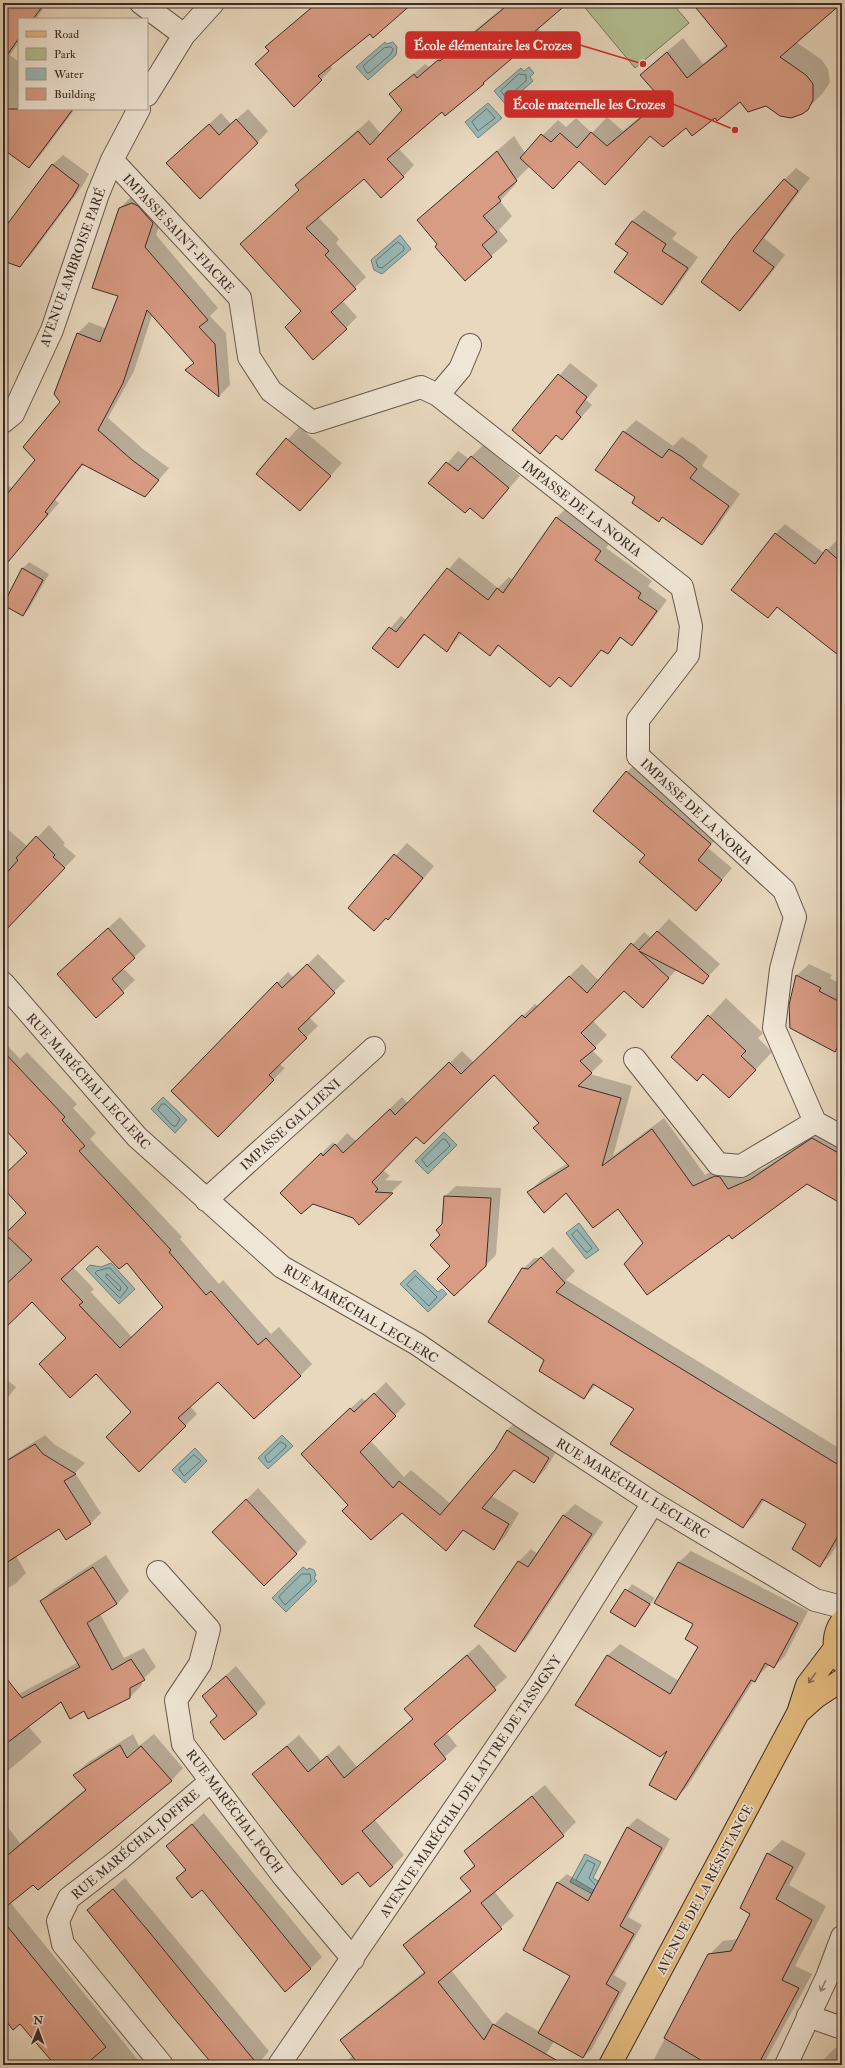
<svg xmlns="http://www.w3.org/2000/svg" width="845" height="2068" viewBox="0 0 845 2068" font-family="'IM FELL Double Pica',serif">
<rect width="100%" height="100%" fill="#e8d8be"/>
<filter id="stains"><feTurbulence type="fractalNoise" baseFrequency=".005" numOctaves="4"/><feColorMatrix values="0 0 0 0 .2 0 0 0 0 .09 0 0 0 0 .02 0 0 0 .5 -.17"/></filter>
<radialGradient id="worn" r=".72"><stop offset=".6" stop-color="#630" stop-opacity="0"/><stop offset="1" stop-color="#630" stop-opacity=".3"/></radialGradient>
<path fill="#b3bf93" stroke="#78765c" d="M 581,3 L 672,3 L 689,23 L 635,68 Z"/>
<path fill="#98b9b7" stroke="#73817d" d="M 385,42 L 386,44 L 393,42 L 397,47 L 396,55 L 368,80 L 356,67 Z
M 529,67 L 534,73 L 530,77 L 533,81 L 506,105 L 494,91 L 521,68 L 524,71 Z
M 488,103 L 502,118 L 478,138 L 465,122 Z
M 400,235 L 411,249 L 382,274 L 374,270 L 371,260 Z
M 163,1097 L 187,1120 L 175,1133 L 151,1109 Z
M 444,1132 L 457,1145 L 428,1174 L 415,1161 Z
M 579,1223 L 599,1250 L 586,1259 L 566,1233 Z
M 111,1263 L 135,1289 L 119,1304 L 86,1269 L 90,1265 L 101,1267 Z
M 415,1270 L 438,1292 L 442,1289 L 447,1294 L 428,1312 L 400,1284 Z
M 282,1435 L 293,1446 L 268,1469 L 258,1458 Z
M 195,1448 L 207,1461 L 185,1483 L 172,1470 Z
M 303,1567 L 307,1570 L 309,1568 L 314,1570 L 316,1575 L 314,1578 L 317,1581 L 286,1612 L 272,1598 Z
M 585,1854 L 601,1862 L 593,1878 L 605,1885 L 598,1897 L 570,1882 Z"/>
<path fill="#0003" fill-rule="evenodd" d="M 3,3 L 47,3 L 36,19 L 19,19 L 19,42 L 10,55 L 19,62 L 19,109 L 75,109 L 40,156 L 29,167 L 3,148 Z
M 77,3 L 89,3 L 84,8 Z
M 317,3 L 410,3 L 330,65 L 332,69 L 294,105 L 270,51 L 266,47 Z
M 509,3 L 563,3 L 538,28 L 540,31 L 529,43 L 442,110 L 398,148 L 414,165 L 403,177 L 364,177 L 318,217 L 339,239 L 336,243 L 366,277 L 342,300 L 357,317 L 346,328 L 302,311 L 300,190 L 296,185 L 369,120 L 381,134 L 403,110 L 391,94 L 425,64 L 429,67 Z
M 693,3 L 841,3 L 796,42 L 822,60 L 828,69 L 830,82 L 823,93 L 807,109 L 740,101 L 715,117 L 686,127 L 651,135 L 580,160 L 553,188 L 530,166 L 514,182 L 516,184 L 500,201 L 512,216 L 499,230 L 508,241 L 465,280 L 439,244 L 418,220 L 514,136 L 525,153 L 558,120 L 566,127 L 576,118 L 592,133 L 607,117 L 623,131 L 662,98 L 641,75 L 657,60 L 683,38 L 703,64 L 727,44 Z
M 248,109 L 268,131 L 257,143 L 179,152 L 221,113 L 231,124 Z
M 63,155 L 89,174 L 83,185 L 31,255 L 20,265 L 3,260 L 3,231 L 52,165 Z
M 796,168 L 810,178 L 764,238 L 785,255 L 752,298 L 740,310 L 703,282 L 784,180 Z
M 131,197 L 164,211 L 156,235 L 218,308 L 210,316 L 226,333 L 230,385 L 219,396 L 187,370 L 195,363 L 152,315 L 134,371 L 108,418 L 143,449 L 169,468 L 145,496 L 84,464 L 55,500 L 59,503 L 9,560 L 3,557 L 3,492 L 9,486 L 13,489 L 36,460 L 61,402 L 78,333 L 89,322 L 107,329 L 119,295 L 120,208 Z
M 644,210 L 677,233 L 672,239 L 698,257 L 673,293 L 662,304 L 629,253 L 632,221 Z
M 570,363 L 598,385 L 586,400 L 592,405 L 562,439 L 557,435 L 540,452 L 513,430 Z
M 636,420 L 673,446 L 682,437 L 694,445 L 708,456 L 702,466 L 740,494 L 714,532 L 702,543 L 637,497 L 624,432 Z
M 299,427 L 342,463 L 300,510 L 257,473 Z
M 483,445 L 520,476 L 483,518 L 470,506 L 430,483 L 458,451 L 469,459 Z
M 568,507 L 612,539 L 606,548 L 652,581 L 648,586 L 667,600 L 643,633 L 632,644 L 622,637 L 608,653 L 602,649 L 571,685 L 560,676 L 550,686 L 500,645 L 490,655 L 462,633 L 447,651 L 426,634 L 398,667 L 373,648 L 401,616 L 406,620 L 459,557 L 498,588 L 509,577 L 513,580 L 556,518 Z
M 785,524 L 824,553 L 837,540 L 842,544 L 842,634 L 778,607 L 768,617 L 775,534 Z
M 29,562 L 49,574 L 29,609 L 23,615 L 3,604 L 23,568 Z
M 3,644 L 9,649 L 3,660 Z
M 638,761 L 721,833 L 708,848 L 732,868 L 696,910 L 647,855 L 627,772 Z
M 3,825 L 28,847 L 49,825 L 65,843 L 63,845 L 76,856 L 3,932 Z
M 407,843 L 434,866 L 400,907 L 388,919 L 349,908 Z
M 120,917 L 146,946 L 123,968 L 135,980 L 96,1017 L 70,963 Z
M 669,919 L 720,964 L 703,982 L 677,969 L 643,1007 L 624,990 L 592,1020 L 607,1035 L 592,1050 L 603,1061 L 590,1074 L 632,1086 L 613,1156 L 664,1118 L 705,1175 L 727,1164 L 732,1165 L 741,1178 L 764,1168 L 825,1127 L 842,1137 L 842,1203 L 807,1183 L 729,1234 L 645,1243 L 618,1207 L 566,1191 L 529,1192 L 541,1180 L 568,1163 L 540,1123 L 494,1074 L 416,1136 L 383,1170 L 390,1176 L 385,1180 L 403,1181 L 359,1223 L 353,1217 L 293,1181 L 333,1142 L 336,1145 L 347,1133 L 356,1141 L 402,1097 L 408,1104 L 462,1051 L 474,1063 L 535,1004 L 538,1006 L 582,964 L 599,981 L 644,932 L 651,938 Z
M 318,954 L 345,981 L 309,1017 L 318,1026 L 279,1064 L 285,1068 L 218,1135 L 277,983 L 288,972 L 294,978 Z
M 809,964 L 832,975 L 830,978 L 842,985 L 842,1043 L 834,1050 L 797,975 Z
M 726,998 L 763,1033 L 758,1038 L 772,1052 L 746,1080 L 704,1073 L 672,1057 Z
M 3,1041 L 20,1059 L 27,1052 L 77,1104 L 73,1108 L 96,1133 L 90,1139 L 182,1237 L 180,1239 L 219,1284 L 223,1280 L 271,1334 L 279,1327 L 312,1364 L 300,1376 L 218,1381 L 190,1406 L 197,1414 L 185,1426 L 132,1412 L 32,1300 L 3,1317 L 3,1236 L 27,1213 L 3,1187 L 3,1178 L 29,1153 L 3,1126 ZM 97,1245 L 127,1262 L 164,1307 L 132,1337 L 91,1292 L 94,1289 L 73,1267 Z
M 456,1186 L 501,1188 L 496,1255 L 485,1266 L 451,1266 L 442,1234 L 445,1196 Z
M 553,1247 L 575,1271 L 566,1280 L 842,1450 L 842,1536 L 831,1555 L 820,1565 L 807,1523 L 765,1499 L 754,1516 L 743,1527 L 635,1408 L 596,1385 L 584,1398 L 546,1360 L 523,1269 L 534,1258 L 540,1258 Z
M 3,1377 L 16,1387 L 3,1404 Z
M 386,1382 L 406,1404 L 370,1440 L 404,1477 L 411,1470 L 451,1504 L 496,1451 L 507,1430 L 519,1419 L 559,1447 L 545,1470 L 534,1481 L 515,1469 L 492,1496 L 519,1513 L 505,1537 L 493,1549 L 464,1530 L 446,1549 L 402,1511 L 349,1505 L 313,1443 L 362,1398 L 366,1402 Z
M 45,1435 L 54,1444 L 85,1463 L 75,1473 L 101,1513 L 91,1523 L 66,1539 L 59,1528 L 3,1527 L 3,1462 Z
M 258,1488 L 307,1542 L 296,1554 L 214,1532 Z
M 575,1504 L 603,1522 L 526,1639 L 514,1651 L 476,1625 L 519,1561 L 531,1549 L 538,1554 L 563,1516 Z
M 7,1540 L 26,1573 L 15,1584 L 3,1591 L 3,1543 Z
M 691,1551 L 808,1611 L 785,1656 L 774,1667 L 769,1665 L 754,1680 L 687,1787 L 675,1799 L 670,1747 L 576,1705 L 608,1655 L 620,1644 L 679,1681 L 700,1647 L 694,1623 L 655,1602 L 679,1562 Z
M 106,1555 L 129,1591 L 117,1604 L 100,1614 L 124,1658 L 144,1648 L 156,1667 L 142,1680 L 142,1685 L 130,1697 L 84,1710 L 61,1700 L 28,1726 L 42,1742 L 3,1775 L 3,1713 L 19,1694 L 79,1662 L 41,1601 L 54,1589 Z
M 632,1584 L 655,1598 L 635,1626 L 611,1612 Z
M 479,1644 L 507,1677 L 446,1732 L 457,1746 L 374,1819 L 404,1855 L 392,1867 L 358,1870 L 254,1774 L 299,1735 L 321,1761 L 339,1745 L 357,1767 L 413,1718 L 406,1709 Z
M 236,1666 L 266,1703 L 256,1714 L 211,1722 L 218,1715 L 203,1696 Z
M 133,1734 L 139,1746 L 154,1734 L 183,1768 L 171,1781 L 10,1902 L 142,2065 L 56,2065 L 3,2003 L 3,1821 L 20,1843 L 86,1789 L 75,1775 L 87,1763 Z
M 545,1785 L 576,1822 L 563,1835 L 494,1891 L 514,1916 L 451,1970 L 494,2025 L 506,2012 L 540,2032 L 571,1976 L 524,1950 L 558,1882 L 567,1874 L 594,1891 L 628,1827 L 637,1818 L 670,1839 L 628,1917 L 642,1925 L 614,1975 L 627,1983 L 592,2049 L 583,2057 L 554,2041 L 540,2065 L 343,2065 L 353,2055 L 341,2040 L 354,2028 L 425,1971 L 404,1945 L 417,1933 L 471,1890 L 462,1878 L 475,1864 L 465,1851 L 478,1839 Z
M 204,1813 L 322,1957 L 310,1969 L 202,1888 L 177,1878 L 186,1869 L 168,1846 Z
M 782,1840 L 806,1853 L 789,1885 L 826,1906 L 795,1966 L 812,1974 L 763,2065 L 651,2065 L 709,1955 L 723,1941 L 738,1939 L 751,1913 L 768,1854 Z
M 125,1878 L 269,2051 L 257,2065 L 215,2065 L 88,1910 Z
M 835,2048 L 842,2051 L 842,2065 L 818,2065 Z"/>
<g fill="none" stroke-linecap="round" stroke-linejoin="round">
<path stroke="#6a726e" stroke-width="1" d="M 391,47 L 393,49 L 391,54 L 369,73 L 367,73 L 363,66 L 384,48 Z
M 519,74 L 526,75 L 526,81 L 506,98 L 501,91 Z
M 487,109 L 495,118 L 478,131 L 472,122 Z
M 398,242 L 404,247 L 404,250 L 382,268 L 378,267 L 376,261 Z
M 162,1104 L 165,1104 L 180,1119 L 176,1126 L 173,1126 L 158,1110 Z
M 443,1139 L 445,1139 L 450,1146 L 427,1167 L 422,1160 Z
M 577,1230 L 592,1248 L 588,1252 L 586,1252 L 572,1235 Z
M 110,1268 L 128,1288 L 120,1298 L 95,1273 L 97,1271 Z
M 107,1274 L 121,1287 L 120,1291 L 118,1290 L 106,1277 Z
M 416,1276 L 437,1297 L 429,1306 L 407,1285 Z
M 281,1442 L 286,1445 L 286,1447 L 270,1462 L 267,1462 L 265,1457 Z
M 194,1455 L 201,1461 L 184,1476 L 179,1469 Z
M 302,1574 L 310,1574 L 311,1581 L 285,1605 L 279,1597 Z
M 593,1890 L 576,1880 L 587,1860 L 595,1864 L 589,1878 L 595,1885"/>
</g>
<path fill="#d89b83" stroke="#3c2c26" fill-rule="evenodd" d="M 3,3 L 45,3 L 33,19 L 19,19 L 19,38 L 3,61 Z
M 317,3 L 413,3 L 373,38 L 370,34 L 318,76 L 322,80 L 294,107 L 255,64 L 269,51 L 265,47 Z
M 510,3 L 568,3 L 526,39 L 530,43 L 483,83 L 484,84 L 445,116 L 442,112 L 387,159 L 404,177 L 381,198 L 364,179 L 306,228 L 329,251 L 325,255 L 356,289 L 331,312 L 347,329 L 313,360 L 285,327 L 301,311 L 240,244 L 299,190 L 295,185 L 358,131 L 370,145 L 402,110 L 389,94 L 414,74 L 417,78 L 438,60 L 440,61 Z
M 692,3 L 842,3 L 780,57 L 806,75 L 813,84 L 813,100 L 808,110 L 802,114 L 791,118 L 780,116 L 766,106 L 748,112 L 740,102 L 717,121 L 715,118 L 692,136 L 686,128 L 663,147 L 650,136 L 605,185 L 579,161 L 553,189 L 520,158 L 541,134 L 551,142 L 560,133 L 577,148 L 591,132 L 607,146 L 662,100 L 640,75 L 667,52 L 687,78 L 727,46 Z
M 3,109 L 73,109 L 29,168 L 3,149 Z
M 236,119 L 258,143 L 200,199 L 166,163 L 209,124 L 219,135 Z
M 497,151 L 517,181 L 498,197 L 501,201 L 483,216 L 497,232 L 482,245 L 492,257 L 465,281 L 435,247 L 437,244 L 417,220 Z
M 52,164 L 79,185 L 73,196 L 20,267 L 3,261 L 3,230 Z
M 784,179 L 798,191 L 753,251 L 774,267 L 740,311 L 701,282 L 733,237 Z
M 132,203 L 138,206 L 153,223 L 145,247 L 208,320 L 199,327 L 215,344 L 219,397 L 185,370 L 194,363 L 147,310 L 123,383 L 98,430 L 132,460 L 159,480 L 145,497 L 82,464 L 45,512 L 48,514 L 3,568 L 3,499 L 35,460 L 23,447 L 60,402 L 54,394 L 77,333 L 100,342 L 118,296 L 92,288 L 119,208 Z
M 632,221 L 666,244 L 662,251 L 688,268 L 662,305 L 614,272 L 628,253 L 615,244 Z
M 558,374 L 587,397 L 576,412 L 581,417 L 562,440 L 556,435 L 540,454 L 512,430 Z
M 623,431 L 662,458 L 669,449 L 682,457 L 697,469 L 690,478 L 729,506 L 702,545 L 662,517 L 659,522 L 632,503 L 635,497 L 595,470 Z
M 286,438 L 331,476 L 300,511 L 256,474 Z
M 471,456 L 509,488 L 483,519 L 470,508 L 465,513 L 428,483 L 446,462 L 458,471 Z
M 556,517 L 601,551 L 595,560 L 641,593 L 638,598 L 657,611 L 632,646 L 620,637 L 608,654 L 601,650 L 571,687 L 559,677 L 550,687 L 498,645 L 490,656 L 459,632 L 447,652 L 424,634 L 398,668 L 372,648 L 389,627 L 396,632 L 447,568 L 488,600 L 497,588 L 503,593 Z
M 775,533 L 815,564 L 826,549 L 842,563 L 842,658 L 777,607 L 768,618 L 731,590 Z
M 22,568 L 43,580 L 23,616 L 3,605 Z
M 626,771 L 711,844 L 698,860 L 722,880 L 696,911 L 639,862 L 645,855 L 593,811 Z
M 36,836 L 55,855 L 53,857 L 65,868 L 3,933 L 3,877 L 18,860 L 16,858 Z
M 394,854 L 423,878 L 388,920 L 386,918 L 374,931 L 348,908 Z
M 108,928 L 135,958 L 112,979 L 124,993 L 96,1018 L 57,974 Z
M 657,931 L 709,976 L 703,984 L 639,951 L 669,978 L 643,1008 L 624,991 L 581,1033 L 596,1048 L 580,1061 L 592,1073 L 578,1086 L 621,1098 L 602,1166 L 652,1129 L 693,1186 L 715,1176 L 720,1177 L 728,1189 L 751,1179 L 812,1138 L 842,1155 L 842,1204 L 807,1184 L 732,1239 L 729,1235 L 647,1295 L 624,1264 L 643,1243 L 618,1209 L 593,1228 L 566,1193 L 544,1213 L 527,1192 L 569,1166 L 533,1128 L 539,1123 L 494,1075 L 424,1144 L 416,1137 L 372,1182 L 378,1189 L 375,1192 L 393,1193 L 359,1225 L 353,1218 L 313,1204 L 301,1214 L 280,1193 L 321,1153 L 323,1156 L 335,1144 L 343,1153 L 390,1109 L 395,1115 L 449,1062 L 461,1074 L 522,1015 L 525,1018 L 569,976 L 587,993 L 631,943 L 639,950 Z
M 307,964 L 335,993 L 298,1029 L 307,1038 L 269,1075 L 274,1080 L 218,1137 L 171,1091 L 277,982 L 282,988 Z
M 796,975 L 821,988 L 819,991 L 842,1003 L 842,1038 L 835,1052 L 790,1028 L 789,1005 Z
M 708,1015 L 746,1051 L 741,1056 L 756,1070 L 729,1098 L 703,1074 L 697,1081 L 671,1057 Z
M 3,1051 L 65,1117 L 62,1120 L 85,1146 L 79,1151 L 171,1250 L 169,1252 L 206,1295 L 211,1291 L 258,1345 L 266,1338 L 301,1376 L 254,1419 L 218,1382 L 178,1418 L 186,1426 L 139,1472 L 106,1437 L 131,1412 L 96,1374 L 70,1398 L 39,1364 L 66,1338 L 32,1302 L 3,1330 L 3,1287 L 32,1260 L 5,1234 L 26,1213 L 3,1188 L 3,1176 L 27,1153 L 3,1127 ZM 97,1246 L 119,1269 L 127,1263 L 163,1307 L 120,1348 L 79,1305 L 83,1302 L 61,1279 Z
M 444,1196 L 491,1198 L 486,1266 L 454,1296 L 437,1279 L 450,1266 L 430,1245 L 440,1235 L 436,1230 L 442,1224 Z
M 541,1257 L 565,1283 L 556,1292 L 842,1467 L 842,1529 L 820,1567 L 792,1549 L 806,1524 L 762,1499 L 743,1528 L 610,1444 L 634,1409 L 593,1384 L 584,1399 L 539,1371 L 544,1360 L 488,1322 L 522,1268 L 528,1269 Z
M 374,1393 L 396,1416 L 360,1452 L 393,1488 L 399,1481 L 440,1515 L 495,1450 L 507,1430 L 549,1458 L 534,1483 L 514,1470 L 482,1508 L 509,1524 L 494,1550 L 463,1530 L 446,1551 L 402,1513 L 371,1540 L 342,1511 L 348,1505 L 301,1454 L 350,1408 L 354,1412 Z
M 35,1444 L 43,1454 L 76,1474 L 64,1481 L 91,1524 L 66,1540 L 59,1529 L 3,1565 L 3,1463 Z
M 246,1499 L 297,1554 L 264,1586 L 212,1532 Z
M 563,1515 L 592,1534 L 515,1652 L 474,1626 L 518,1561 L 528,1567 Z
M 678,1562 L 798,1623 L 774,1668 L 765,1663 L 755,1682 L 751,1680 L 676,1800 L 649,1785 L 667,1751 L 660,1757 L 575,1705 L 607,1655 L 670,1694 L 698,1647 L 685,1639 L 693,1624 L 654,1603 Z
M 93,1567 L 117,1604 L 87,1623 L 112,1670 L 131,1659 L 145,1680 L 130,1688 L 130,1698 L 88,1719 L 84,1711 L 70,1719 L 61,1702 L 3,1746 L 3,1674 L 22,1698 L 80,1667 L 40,1601 Z
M 625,1589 L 650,1604 L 635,1627 L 610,1612 Z
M 467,1655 L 496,1690 L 434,1744 L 446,1759 L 362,1831 L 393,1867 L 370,1887 L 358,1872 L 342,1885 L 252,1774 L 287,1746 L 308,1772 L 327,1756 L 344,1778 L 413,1719 L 404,1709 Z
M 226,1676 L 257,1714 L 224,1740 L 210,1722 L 217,1716 L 202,1696 Z
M 120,1745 L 127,1758 L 141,1746 L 172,1781 L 38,1890 L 33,1885 L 3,1909 L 3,1859 L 86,1790 L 73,1775 Z
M 532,1796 L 564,1836 L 481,1903 L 502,1929 L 438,1982 L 484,2040 L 493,2024 L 565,2065 L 359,2065 L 340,2040 L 425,1973 L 403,1945 L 471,1891 L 460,1878 L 475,1866 L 464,1851 Z
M 192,1824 L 311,1969 L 285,1992 L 202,1890 L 192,1898 L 176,1878 L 186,1870 L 166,1846 Z
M 627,1827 L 662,1848 L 620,1926 L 634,1934 L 606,1984 L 619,1992 L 583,2058 L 538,2033 L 570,1976 L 523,1950 L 557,1882 L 588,1901 Z
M 767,1853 L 793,1867 L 776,1899 L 812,1920 L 782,1980 L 799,1988 L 758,2065 L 709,2065 L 664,2038 L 708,1954 L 731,1951 L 750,1914 L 740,1908 Z
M 113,1889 L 150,1933 L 258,2065 L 213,2065 L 172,2016 L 87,1910 Z
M 3,1921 L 106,2047 L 85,2065 L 55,2065 L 20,2024 L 13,2030 L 3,2017 Z"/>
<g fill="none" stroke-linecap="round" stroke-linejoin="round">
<defs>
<path id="minor" d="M 141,3 L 184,35
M 147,95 L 184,35 L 213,3
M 112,160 L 240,298 L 249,357 L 271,391 L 312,422 L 421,387 L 438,395 L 460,369 L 470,345
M 438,395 L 682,587 L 691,626 L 688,655 L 638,720 L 638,756 L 784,890 L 795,917 L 781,969 L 774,1028 L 815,1122 L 842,1137
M 3,422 L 13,414 L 52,330 L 98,194 L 112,160 L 139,109
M 3,983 L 137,1137 L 282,1267 L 417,1344 L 530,1422 L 653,1503 L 815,1600 L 842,1607
M 635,1059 L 718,1164 L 741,1166 L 815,1122
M 206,1200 L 374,1048
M 158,1572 L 209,1629 L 200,1664 L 176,1700 L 183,1744 L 284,1877 L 353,1959
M 808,2016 L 842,2028
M 162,2065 L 63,1944 L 58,1921 L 69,1898 L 121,1858 L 211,1781
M 279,2065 L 539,1685 L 653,1503
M 786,2065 L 827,1977 L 842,1937"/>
<path id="major" d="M 841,1661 C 831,1649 834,1632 842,1621
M 798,1713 L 816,1697 L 842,1680
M 610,2065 L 798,1713 L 807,1685 L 835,1648"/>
</defs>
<use href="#minor" stroke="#67574c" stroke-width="24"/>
<use href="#major" stroke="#3c2c26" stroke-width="24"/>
<use href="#minor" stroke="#f0e6d5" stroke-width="22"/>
<use href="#major" stroke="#e4bc7f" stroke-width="22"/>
</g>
<defs><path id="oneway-shaft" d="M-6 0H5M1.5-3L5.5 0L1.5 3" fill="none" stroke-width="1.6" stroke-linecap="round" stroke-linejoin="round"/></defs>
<use stroke="#886d4e" href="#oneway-shaft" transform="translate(812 1678) rotate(126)"/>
<use stroke="#96897e" href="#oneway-shaft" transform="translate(823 1986) rotate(116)"/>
<g text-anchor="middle" stroke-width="3.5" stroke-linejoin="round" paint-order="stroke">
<g font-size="13" fill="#3c2c26" stroke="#f0e6d5">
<text transform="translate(179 233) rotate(47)" y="5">IMPASSE SAINT-FIACRE</text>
<text transform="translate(72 267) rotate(-70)" y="5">AVENUE AMBROISE PARÉ</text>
<text transform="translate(582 508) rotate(38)" y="5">IMPASSE DE LA NORIA</text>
<text transform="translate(697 811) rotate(43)" y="5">IMPASSE DE LA NORIA</text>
<text transform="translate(89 1081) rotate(48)" y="5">RUE MARÉCHAL LECLERC</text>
<text transform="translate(290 1124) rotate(-42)" y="5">IMPASSE GALLIENI</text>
<text transform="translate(361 1313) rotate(31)" y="5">RUE MARÉCHAL LECLERC</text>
<text transform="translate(633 1488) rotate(32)" y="5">RUE MARÉCHAL LECLERC</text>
<text transform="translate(470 1786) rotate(-56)" y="5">AVENUE MARÉCHAL DE LATTRE DE TASSIGNY</text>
<text transform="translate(235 1811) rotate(53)" y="5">RUE MARÉCHAL FOCH</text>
<text transform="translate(135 1844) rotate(-40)" y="5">RUE MARÉCHAL JOFFRE</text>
<text transform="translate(704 1889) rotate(-62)" y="5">AVENUE DE LA RÉSISTANCE</text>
</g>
</g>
<path fill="none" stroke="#d62828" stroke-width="1.5" d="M643 64L580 45M735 130L673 104"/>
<g fill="#d62828" stroke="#f0e6d5" stroke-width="1.5">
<circle cx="643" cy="64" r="4"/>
<circle cx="735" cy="130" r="4"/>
</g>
<g fill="#d62828" stroke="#d62828" stroke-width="1.5">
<rect x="406" y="32" width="174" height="26" rx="4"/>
<rect x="505" y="91" width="168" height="26" rx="4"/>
</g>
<g font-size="14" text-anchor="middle" font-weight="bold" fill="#fff">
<text x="493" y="50">École élémentaire les Crozes</text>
<text x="589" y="109">École maternelle les Crozes</text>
</g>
<rect width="845" height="2068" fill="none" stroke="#e8d8be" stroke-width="16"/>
<rect x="4" y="4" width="837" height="2060" fill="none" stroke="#3c2c26" stroke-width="2"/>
<rect x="8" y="8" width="829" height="2052" fill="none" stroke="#3c2c26"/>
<rect x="18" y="18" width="130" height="92" fill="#f0e6d5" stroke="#a89c8f"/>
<rect x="26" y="31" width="20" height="6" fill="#e4bc7f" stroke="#a89c8f"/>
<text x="54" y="38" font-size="12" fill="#3c2c26">Road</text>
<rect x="26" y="48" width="20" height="12" fill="#b3bf93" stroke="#a89c8f"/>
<text x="54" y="58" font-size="12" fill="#3c2c26">Park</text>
<rect x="26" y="68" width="20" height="12" fill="#98b9b7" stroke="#a89c8f"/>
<text x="54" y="78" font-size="12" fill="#3c2c26">Water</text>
<rect x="26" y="88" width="20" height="12" fill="#d89b83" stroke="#a89c8f"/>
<text x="54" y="98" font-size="12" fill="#3c2c26">Building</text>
<g transform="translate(38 2030) rotate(1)" stroke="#f0e6d5" stroke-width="3" paint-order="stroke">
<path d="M0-3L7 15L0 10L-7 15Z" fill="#3c2c26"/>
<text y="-6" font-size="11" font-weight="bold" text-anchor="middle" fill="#3c2c26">N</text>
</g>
<rect width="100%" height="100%" filter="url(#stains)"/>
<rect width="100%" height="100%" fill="url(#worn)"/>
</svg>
